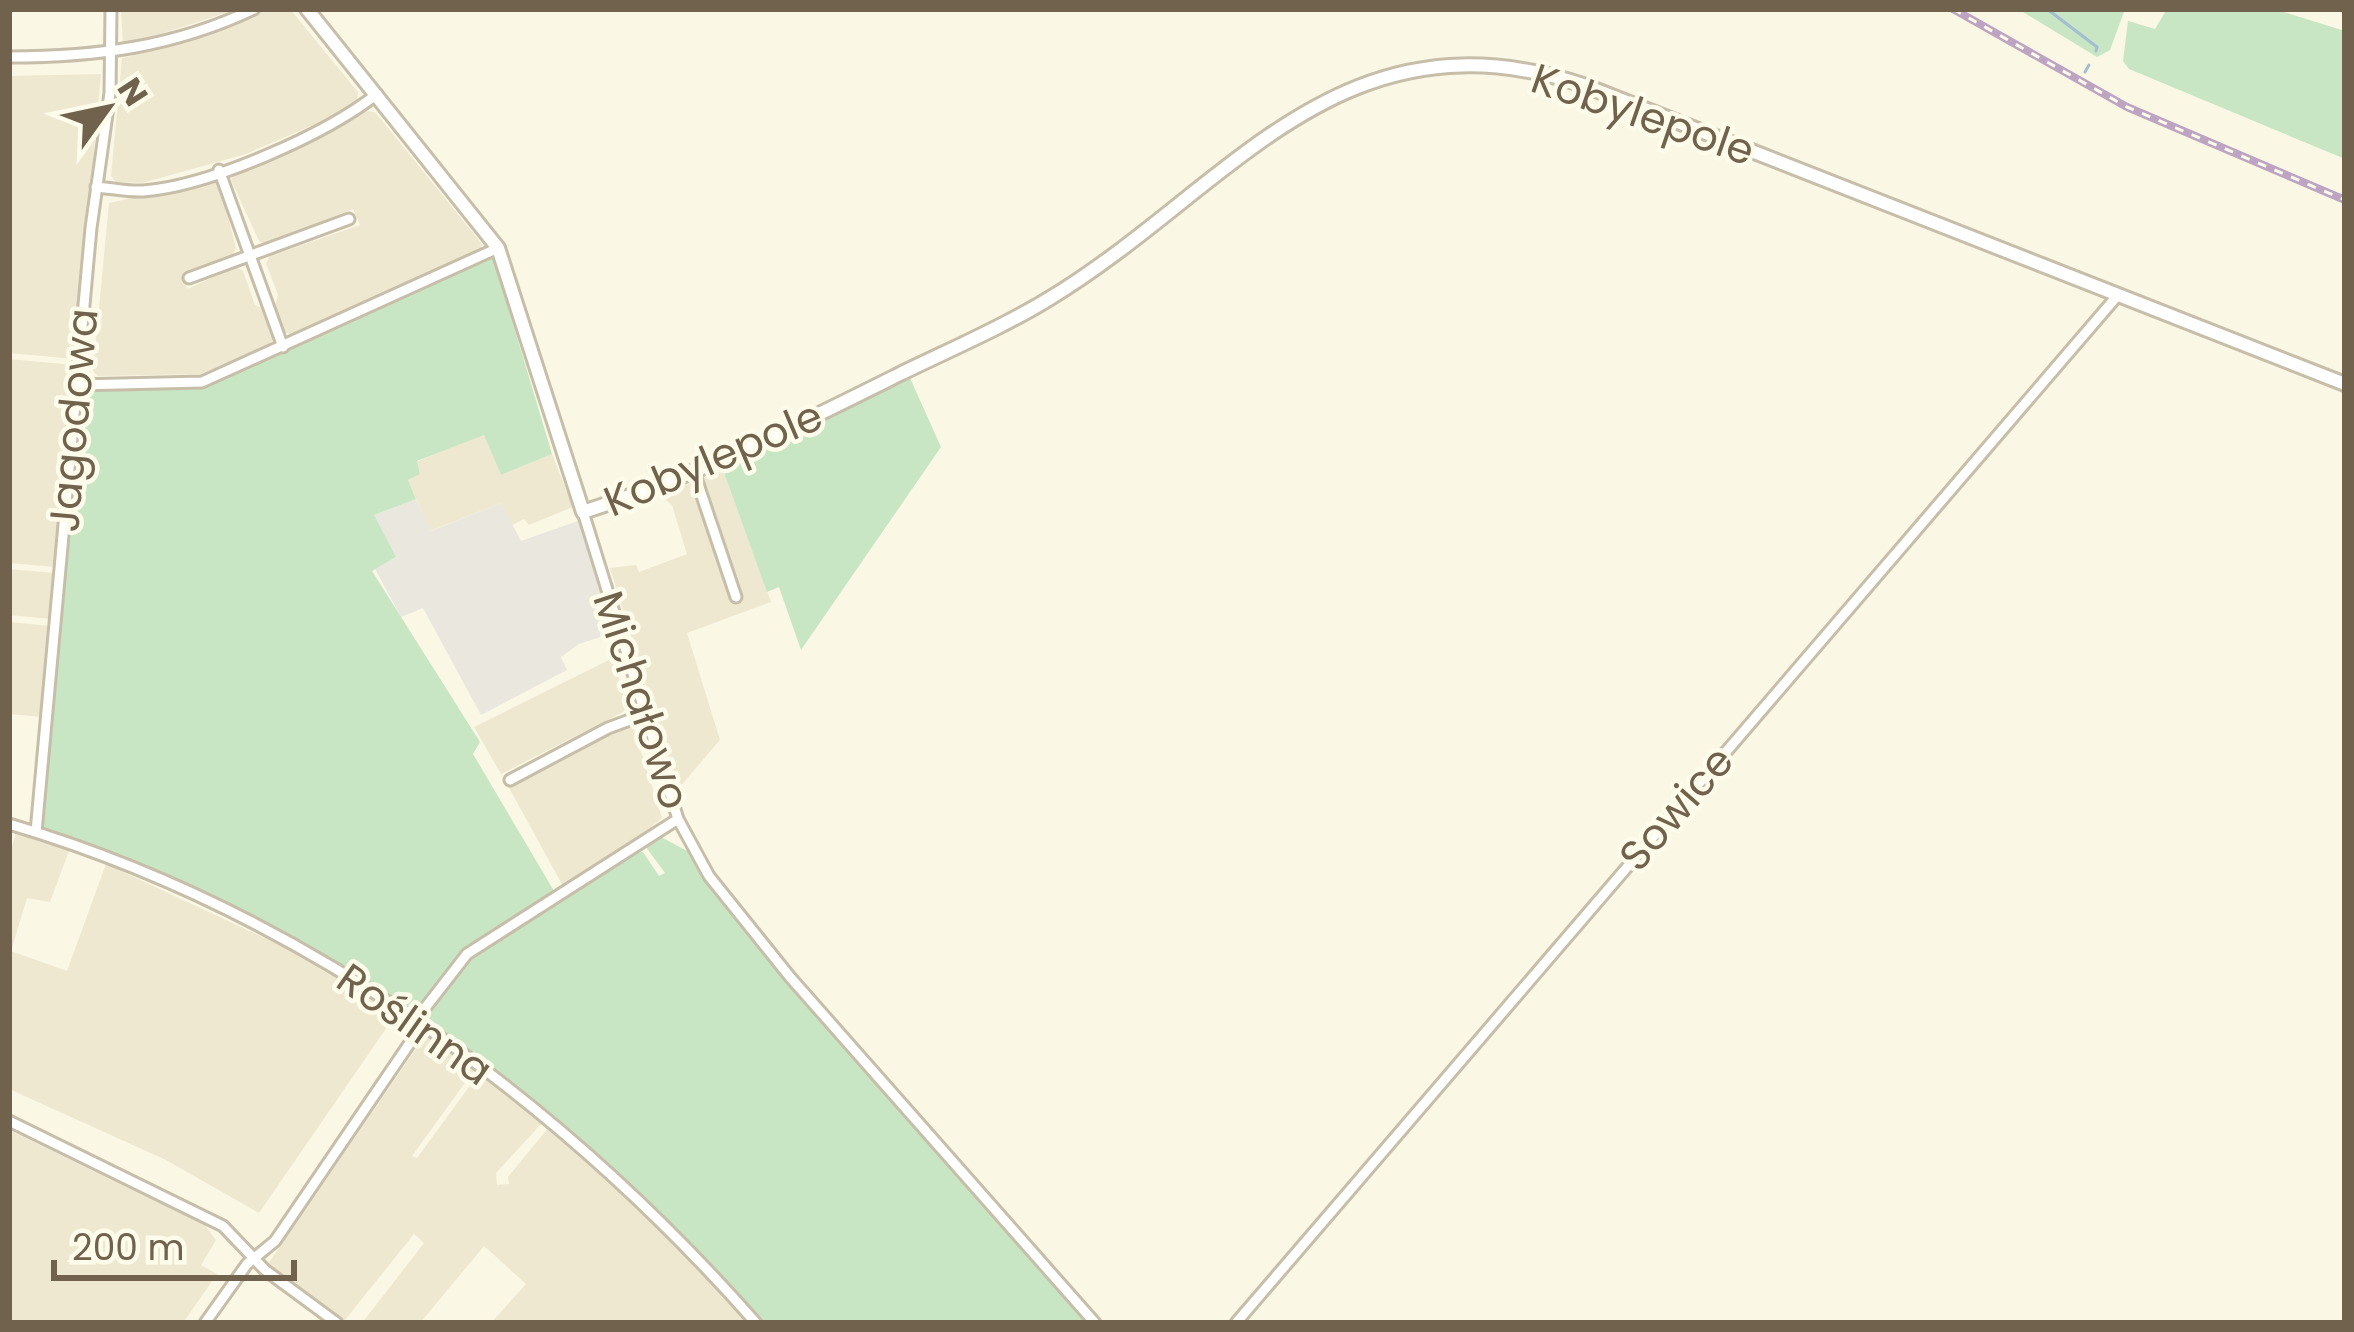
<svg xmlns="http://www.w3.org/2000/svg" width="2354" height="1332" viewBox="0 0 2354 1332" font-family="Poppins,sans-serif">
<rect width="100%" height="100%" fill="#faf7e4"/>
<path fill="#eee8d1" d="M 121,9 L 238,9 L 123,46 Z
M 266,9 L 290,9 L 358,92 L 357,100 L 341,113 L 246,154 L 142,183 L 116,182 L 111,176 L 122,58 L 194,40 Z
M 101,74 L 75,359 L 9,353 L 9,76 Z
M 366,111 L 375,112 L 482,244 L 480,251 L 292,335 L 284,332 L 275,306 L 278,295 L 266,263 L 270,256 L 360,225 L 353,209 L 266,244 L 259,241 L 231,180 L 234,173 L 291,152 Z
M 210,180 L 219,183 L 236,248 L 232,256 L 183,273 L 187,289 L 236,267 L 243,271 L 255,305 L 264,309 L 274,337 L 270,344 L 201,374 L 98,376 L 93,371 L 109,203 Z
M 9,359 L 74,365 L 55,567 L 9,563 Z
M 484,434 L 501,475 L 552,454 L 573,507 L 529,525 L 524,519 L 512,525 L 501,503 L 430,531 L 408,480 L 420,474 L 416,462 Z
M 723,470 L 771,602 L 687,633 L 720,740 L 678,789 L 610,568 L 636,565 L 639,572 L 687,554 L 672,505 L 661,496 Z
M 9,569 L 55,573 L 51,619 L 9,615 Z
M 9,622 L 50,626 L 42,717 L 9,714 Z
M 613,658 L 627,704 L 623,712 L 501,774 L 474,727 Z
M 627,726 L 634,729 L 662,818 L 616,856 L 563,886 L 508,786 Z
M 16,832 L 69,851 L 50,902 L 27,898 L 11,951 L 67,971 L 106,864 L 284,947 L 396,1014 L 259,1213 L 166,1160 L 9,1089 L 9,858 Z
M 426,1034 L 475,1069 L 412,1156 L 417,1158 L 480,1072 L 543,1122 L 496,1173 L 497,1185 L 509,1184 L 508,1177 L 549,1127 L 659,1227 L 747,1323 L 491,1323 L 526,1284 L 484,1246 L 420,1323 L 362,1323 L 424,1243 L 414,1234 L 345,1320 L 268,1264 Z
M 9,1130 L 205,1225 L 216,1240 L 201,1265 L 217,1274 L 183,1323 L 9,1323 Z"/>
<path fill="#eae7de" d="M 416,499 L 431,531 L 501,503 L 521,541 L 578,521 L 613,633 L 579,644 L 561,657 L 567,670 L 481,715 L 423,608 L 401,617 L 375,569 L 395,558 L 374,515 Z"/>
<path fill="#c9e6c4" d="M 2018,9 L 2125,9 L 2110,50 L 2097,57 Z
M 2167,9 L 2274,9 L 2345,31 L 2345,159 L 2129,69 L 2123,61 L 2128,21 L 2155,29 Z
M 493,257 L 552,454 L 501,475 L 484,435 L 417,461 L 420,474 L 408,480 L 416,499 L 374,515 L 396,557 L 372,571 L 480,742 L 473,754 L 557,896 L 461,955 L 414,1016 L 264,923 L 44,832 L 40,822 L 79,389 L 206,384 Z
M 910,378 L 941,447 L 801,650 L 779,587 L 767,592 L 723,470 Z
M 661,837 L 691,853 L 734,918 L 1091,1323 L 761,1323 L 649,1208 L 418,1020 L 465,960 L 635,850 L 643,852 L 659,876 L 665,873 L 646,847 Z"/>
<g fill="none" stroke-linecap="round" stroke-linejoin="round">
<path stroke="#a2bed2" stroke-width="3" d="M 2047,9 L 2097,47 L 2096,51
M 2085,72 L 2089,65"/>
<defs>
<path id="minor" d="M 9,57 C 96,57 174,47 254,9
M 219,170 L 283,347
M 96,187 C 111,188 128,192 143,191 C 209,186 325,135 377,94
M 189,278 L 349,219
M 77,385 L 202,382 L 498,248
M 695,475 L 736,597
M 583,512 L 678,819 L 709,876 L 790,977 L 1095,1323
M 510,780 L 608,728 L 646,714
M 9,824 C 300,910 557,1097 756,1323
M 36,832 L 91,228 L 110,93 L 111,9
M 9,1121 L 223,1226 L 265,1270 L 337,1323
M 205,1323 L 247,1264 L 275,1241 L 418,1031 L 415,1021 L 467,954 L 678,819
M 1236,1323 L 2118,295"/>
<path id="tertiary" d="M 307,9 L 498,248 L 583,512 C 699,475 792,428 900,374 C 949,350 1001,328 1047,300 C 1230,190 1338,3 1586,86 L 2345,384"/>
</defs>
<use href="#minor" stroke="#c7beaa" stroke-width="15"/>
<use href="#tertiary" stroke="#c7beaa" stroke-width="18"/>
<use href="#minor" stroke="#fff" stroke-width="9"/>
<use href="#tertiary" stroke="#fff" stroke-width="12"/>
<defs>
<path id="rail" d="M 1953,9 L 2127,107 L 2345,200"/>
</defs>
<use href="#rail" stroke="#bca4c2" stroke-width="8"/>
<use href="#rail" stroke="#fdfbea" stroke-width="3" stroke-dasharray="9" stroke-linecap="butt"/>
</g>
<g text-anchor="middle" stroke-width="9" stroke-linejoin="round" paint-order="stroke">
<g font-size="42" fill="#70624c" stroke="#fdfbea">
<text transform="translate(1643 114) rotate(19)" y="15">Kobylepole</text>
<text transform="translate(73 420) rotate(-85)" y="15">Jagodowa</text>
<text transform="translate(713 458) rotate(-23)" y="15">Kobylepole</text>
<text transform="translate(642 700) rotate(72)" y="15">Michałowo</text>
<text transform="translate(1676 808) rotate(-49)" y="15">Sowice</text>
<text transform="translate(415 1024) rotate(35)" y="15">Roślinna</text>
</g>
</g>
<rect width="2354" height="1332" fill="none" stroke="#70624c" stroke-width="24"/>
<g transform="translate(108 108) rotate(57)" stroke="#fdfbea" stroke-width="9" paint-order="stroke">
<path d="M0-9L21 45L0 30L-21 45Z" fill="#70624c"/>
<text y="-18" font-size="33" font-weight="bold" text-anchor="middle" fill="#70624c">N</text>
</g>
<path d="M54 1260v18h240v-18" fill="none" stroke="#70624c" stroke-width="6"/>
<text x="72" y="1260" font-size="36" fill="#70624c" stroke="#fdfbea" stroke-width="9" paint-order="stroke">200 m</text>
</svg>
